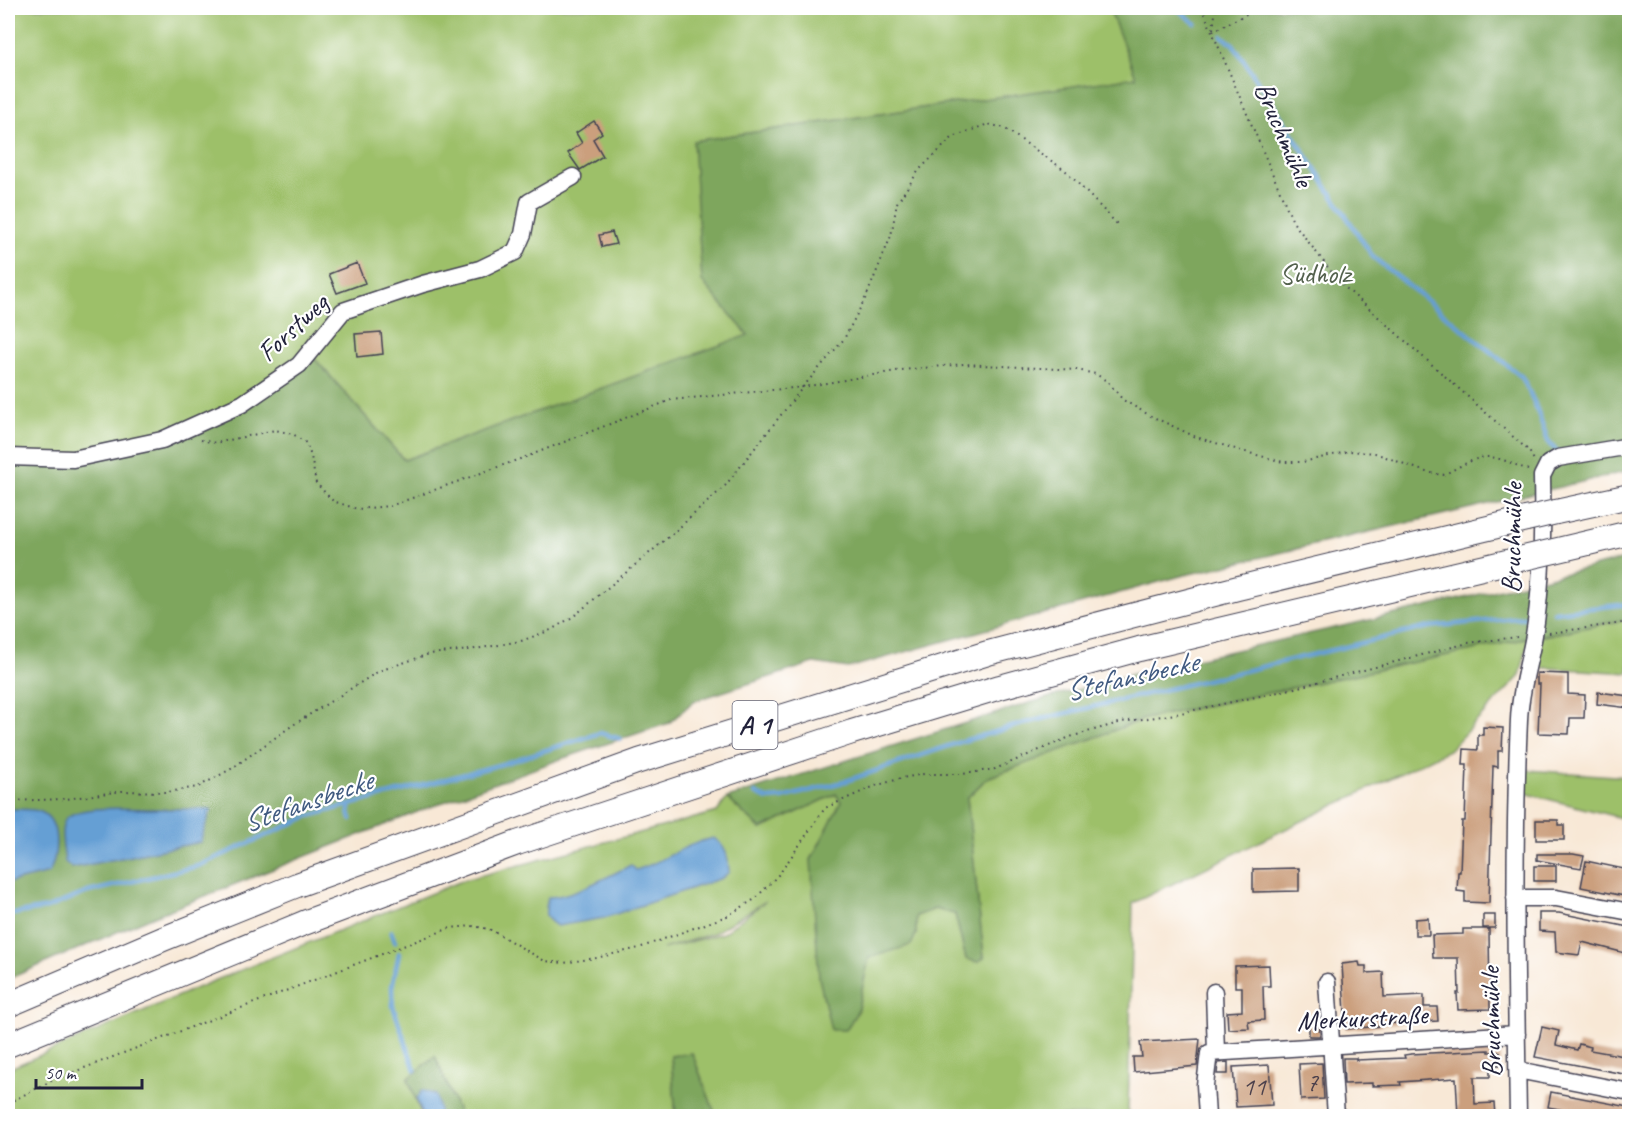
<svg xmlns="http://www.w3.org/2000/svg" width="1637" height="1124" viewBox="0 0 1637 1124" font-family="Caveat,sans-serif">
<rect width="100%" height="100%" fill="#fff"/>
<filter id="ink" filterUnits="userSpaceOnUse"><feTurbulence type="fractalNoise" baseFrequency=".0167" numOctaves="2"/><feDisplacementMap in="SourceGraphic" scale="12" xChannelSelector="R" yChannelSelector="G"/><feConvolveMatrix kernelMatrix="1 2 1 2 8 2 1 2 1" color-interpolation-filters="sRGB"/></filter>
<filter id="wash" filterUnits="userSpaceOnUse"><feTurbulence type="fractalNoise" baseFrequency=".008" numOctaves="4" result="noise"/><feDisplacementMap in="SourceGraphic" scale="24" xChannelSelector="R" yChannelSelector="G"/><feGaussianBlur stdDeviation="1.35" result="paint"/><feColorMatrix in="noise" values="0 0 0 0 0 0 0 0 0 0 0 0 0 0 0 0 0 1.4 0 .05"/><feComposite in="paint" operator="in"/></filter>
<g filter="url(#wash)">
<rect width="100%" height="100%" fill="#f8e8d6"/>
<path fill="#9dc069" stroke="#607152" stroke-width="1.5" fill-rule="evenodd" d="M 8,8 L 1109,8 L 1137,77 L 694,141 L 702,281 L 749,335 L 404,460 L 315,359 L 241,402 L 162,437 L 71,457 L 8,454 Z
M 1629,619 L 1629,673 L 1532,667 L 1538,637 Z
M 1529,638 L 1520,676 L 1449,750 L 1133,903 L 1128,1116 L 716,1116 L 692,1053 L 671,1056 L 676,1116 L 460,1116 L 435,1056 L 408,1079 L 422,1116 L 8,1116 L 8,1069 L 206,984 L 464,880 L 717,812 L 727,798 L 761,829 L 836,794 L 841,802 L 811,860 L 857,1012 L 869,957 L 911,944 L 916,934 L 916,916 L 935,909 L 955,914 L 966,959 L 984,958 L 967,798 L 987,778 L 1144,719 ZM 766,901 L 723,933 L 663,949 L 714,933 Z
M 1526,770 L 1629,777 L 1629,820 L 1524,793 Z"/>
<path fill="#7ea65d" stroke="#50644c" stroke-width="1.5" d="M 1109,8 L 1629,8 L 1629,471 L 1181,576 L 848,668 L 814,663 L 694,701 L 669,723 L 561,759 L 425,809 L 152,917 L 8,979 L 8,460 L 73,462 L 239,409 L 315,359 L 404,460 L 748,335 L 702,281 L 693,141 L 1136,77 Z
M 1629,558 L 1629,619 L 1529,638 L 1144,719 L 987,778 L 967,798 L 984,958 L 977,962 L 966,959 L 955,914 L 935,909 L 916,916 L 916,934 L 911,945 L 869,958 L 857,1012 L 846,1030 L 831,1030 L 819,978 L 811,860 L 841,802 L 836,794 L 761,829 L 727,798 L 1029,703 L 1143,671 L 1418,609 Z
M 692,1053 L 716,1116 L 676,1116 L 671,1056 Z
M 435,1056 L 460,1116 L 422,1116 L 408,1079 Z"/>
<path fill="#659fd4" stroke="#446088" stroke-width="1.5" d="M 8,809 C 17,810 33,808 41,812 C 62,822 57,857 49,873 L 8,883 Z
M 150,809 L 211,809 L 200,842 L 72,868 L 65,862 C 64,850 59,831 65,820 C 74,804 133,809 150,809 Z
M 714,838 C 727,848 728,856 729,872 L 722,878 L 604,918 L 557,926 C 542,917 545,912 548,897 C 569,898 611,875 631,865 L 636,870 C 664,862 685,843 714,838 Z
M 422,1090 L 436,1095 L 440,1116 L 423,1116 L 417,1100 Z"/>
<g fill="none" stroke-linecap="round" stroke-linejoin="round">
<path stroke="#659fd4" stroke-width="4.5" d="M 1176,8 L 1195,23
M 1222,36 L 1233,44 L 1373,257 L 1522,377 L 1535,404 L 1549,444 L 1560,453
M 1554,612 L 1630,604
M 755,793 L 767,799 L 782,798 L 843,782 L 963,741 L 1029,722 L 1429,627 L 1525,617
M 351,804 L 349,812 L 351,819
M 8,915 L 47,908 L 88,892 L 198,866 L 309,816 L 502,764 L 600,733 L 621,739
M 391,931 L 395,942
M 399,953 L 392,987 L 393,1006 L 415,1070"/>
</g>
<g id="blocks">
<path fill="#cb9f7d" d="M 594,121 L 602,133 L 593,139 L 603,156 L 580,170 L 568,153 L 582,143 L 576,133 Z
M 612,232 L 616,244 L 602,247 L 599,235 Z
M 357,263 L 365,283 L 337,293 L 329,274 Z
M 381,332 L 383,354 L 357,357 L 355,334 Z
M 1537,673 L 1568,674 L 1568,694 L 1585,695 L 1584,718 L 1570,718 L 1569,734 L 1538,733 L 1540,684 L 1537,684 Z
M 1598,692 L 1629,696 L 1629,708 L 1597,704 Z
M 1483,727 L 1503,728 L 1502,751 L 1498,751 L 1498,767 L 1493,766 L 1489,903 L 1465,902 L 1465,892 L 1457,891 L 1458,872 L 1460,872 L 1462,821 L 1465,821 L 1467,765 L 1463,765 L 1464,749 L 1478,750 L 1478,735 L 1483,735 Z
M 1536,820 L 1558,820 L 1558,825 L 1564,825 L 1564,840 L 1536,840 Z
M 1537,854 L 1573,854 L 1584,856 L 1581,868 L 1537,860 Z
M 1586,861 L 1629,870 L 1629,897 L 1581,887 Z
M 1534,866 L 1556,866 L 1556,881 L 1534,881 Z
M 1299,868 L 1299,891 L 1253,892 L 1253,869 Z
M 1539,913 L 1559,913 L 1629,927 L 1629,954 L 1582,942 L 1579,955 L 1556,952 L 1555,932 L 1539,931 Z
M 1483,915 L 1495,915 L 1495,928 L 1483,928 Z
M 1428,918 L 1429,935 L 1415,935 L 1415,919 Z
M 1463,929 L 1489,929 L 1490,1009 L 1458,1010 L 1457,993 L 1459,993 L 1458,958 L 1433,958 L 1432,935 L 1463,934 Z
M 1359,962 L 1360,966 L 1366,966 L 1366,973 L 1383,972 L 1384,997 L 1424,995 L 1424,1007 L 1437,1007 L 1438,1021 L 1382,1024 L 1382,1026 L 1346,1029 L 1342,964 Z
M 1269,965 L 1270,986 L 1263,986 L 1264,1020 L 1248,1021 L 1249,1028 L 1228,1029 L 1227,1012 L 1242,1011 L 1242,987 L 1235,987 L 1235,966 Z
M 1319,1022 L 1320,1036 L 1309,1036 L 1309,1023 Z
M 1542,1027 L 1559,1031 L 1556,1045 L 1577,1050 L 1579,1044 L 1591,1047 L 1590,1050 L 1629,1057 L 1629,1075 L 1535,1057 Z
M 1200,1039 L 1197,1066 L 1134,1072 L 1133,1057 L 1142,1057 L 1140,1042 Z
M 1489,1050 L 1489,1052 L 1500,1052 L 1500,1065 L 1490,1065 L 1490,1077 L 1474,1077 L 1475,1104 L 1494,1103 L 1495,1116 L 1458,1116 L 1456,1078 L 1400,1082 L 1401,1085 L 1372,1086 L 1372,1083 L 1344,1084 L 1343,1058 L 1356,1058 L 1356,1060 L 1405,1058 L 1404,1055 L 1411,1054 Z
M 1228,1062 L 1228,1074 L 1217,1074 L 1218,1063 Z
M 1322,1063 L 1324,1099 L 1301,1100 L 1299,1064 Z
M 1269,1065 L 1272,1105 L 1236,1107 L 1233,1067 Z
M 1551,1092 L 1629,1107 L 1629,1116 L 1586,1116 L 1586,1114 L 1548,1107 Z"/>
</g>
</g>
<g filter="url(#ink)">
<use href="#blocks" fill-opacity="0" stroke="#424052" stroke-width="1.5"/>
<g fill="none" stroke-linecap="round" stroke-linejoin="round">
<defs>
<path id="minor" d="M 8,457 L 73,459 L 162,440 L 242,404 L 299,365 L 343,311 L 423,284 L 480,269 L 515,252 L 523,234 L 529,202 L 573,177
M 1515,898 L 1556,898 L 1630,912
M 1327,982 L 1336,1116
M 1214,992 L 1216,1052
M 1518,1070 L 1630,1092
M 1207,1116 L 1205,1085 L 1209,1053 L 1517,1034
M 1518,1116 C 1516,984 1513,852 1519,720 C 1520,690 1529,664 1534,635 C 1542,587 1543,525 1542,476 L 1548,464 L 1558,458 L 1630,446"/>
<path id="highway" d="M 1556,512 L 1630,496
M 1554,551 L 1630,533
M 8,1005 L 163,939 L 297,885 L 639,761 L 988,653 L 1238,588 L 1526,519
M 8,1045 L 304,923 L 517,843 L 852,732 L 1000,687 L 1139,649 L 1524,558"/>
</defs>
<use href="#minor" stroke="#424052" stroke-width="19"/>
<use href="#highway" stroke="#424052" stroke-width="26"/>
<path stroke="#424052" stroke-width="2" stroke-dasharray="1.5 4.5" stroke-linecap="butt" d="M 1202,8 L 1293,222 L 1340,283 L 1529,451 L 1534,460
M 1213,29 L 1216,8
M 1213,31 L 1258,8
M 1623,430 L 1630,404
M 201,440 L 216,443 L 275,430 L 293,434 L 306,443 L 311,456 L 316,483 L 333,501 L 357,509 L 390,506 L 531,455 L 671,400 L 803,387 L 902,370 L 964,364 L 1077,370 L 1096,374 L 1108,382 L 1123,400 L 1151,416 L 1196,437 L 1242,451 L 1283,462 L 1303,462 L 1350,451 L 1375,453 L 1426,472 L 1443,475 C 1486,453 1483,451 1528,470
M 1549,633 L 1630,622
M 8,801 L 66,799 L 122,791 L 167,792 L 198,787 L 231,769 L 293,725 L 379,671 L 429,654 L 470,650 L 521,641 L 551,630 L 574,616 L 671,535 L 725,486 L 803,387 L 844,339 L 867,295 L 891,236 L 897,203 L 919,170 L 953,137 L 988,124 L 1004,128 L 1066,171 L 1118,225
M 8,1103 L 53,1080 L 450,928 L 472,926 L 489,929 L 545,961 L 563,963 L 596,958 L 639,948 L 727,916 L 755,899 L 780,873 L 825,808 L 875,786 L 902,778 L 924,774 L 963,774 L 995,769 L 1070,737 L 1122,722 L 1176,714 L 1283,691 L 1468,643 L 1517,637"/>
<use href="#minor" stroke="#fff" stroke-width="16"/>
<use href="#highway" stroke="#fff" stroke-width="24"/>
<defs>
<path id="highway-bridge" d="M 1526,519 L 1556,512
M 1524,558 L 1554,551"/>
</defs>
<use href="#highway-bridge" stroke="#424052" stroke-width="26" stroke-linecap="butt"/>
<use href="#highway-bridge" stroke="#fff" stroke-width="24"/>
</g>
</g>
<g text-anchor="middle" stroke-width="4.5" stroke-linejoin="round" paint-order="stroke">
<g font-size="26" fill="#4c414c">
<text x="1312" y="1091">7</text>
<text x="1254" y="1095">11</text>
</g>
<rect fill="#fff" stroke="#646476" stroke-width="1.5" x="732.5" y="701" width="45" height="48" rx="4.5"/>
<g font-size="27" font-weight="bold" fill="#22223b">
<text x="755" y="734">A 1</text>
</g>
<g font-size="28" fill="#22223b" stroke="#fff">
<text transform="translate(1285 134) rotate(67)" y="10">Bruchmühle</text>
<text transform="translate(292 327) rotate(-43)" y="10">Forstweg</text>
<text transform="translate(1511 538) rotate(-89)" y="10">Bruchmühle</text>
<text transform="translate(1362 1017) rotate(-3)" y="10">Merkurstraße</text>
<text transform="translate(1490 1022) rotate(-91)" y="10">Bruchmühle</text>
</g>
<g font-size="28" fill="#53614d" stroke="#fff">
<text x="1315" y="283">Südholz</text>
</g>
<g font-size="30" font-style="italic" fill="#405a80" stroke="#fff">
<text transform="translate(1131 676) rotate(-13)" y="10">Stefansbecke</text>
<text transform="translate(307 801) rotate(-19)" y="10">Stefansbecke</text>
</g>
</g>
<rect width="1637" height="1124" fill="none" stroke="#fff" stroke-width="30"/>
<path d="M36 1079v9h106v-9" fill="none" stroke="#22223b" stroke-width="3"/>
<text x="45" y="1079" font-size="18" fill="#22223b" stroke="#ffffff" stroke-width="4.5" paint-order="stroke">50 m</text>
</svg>
